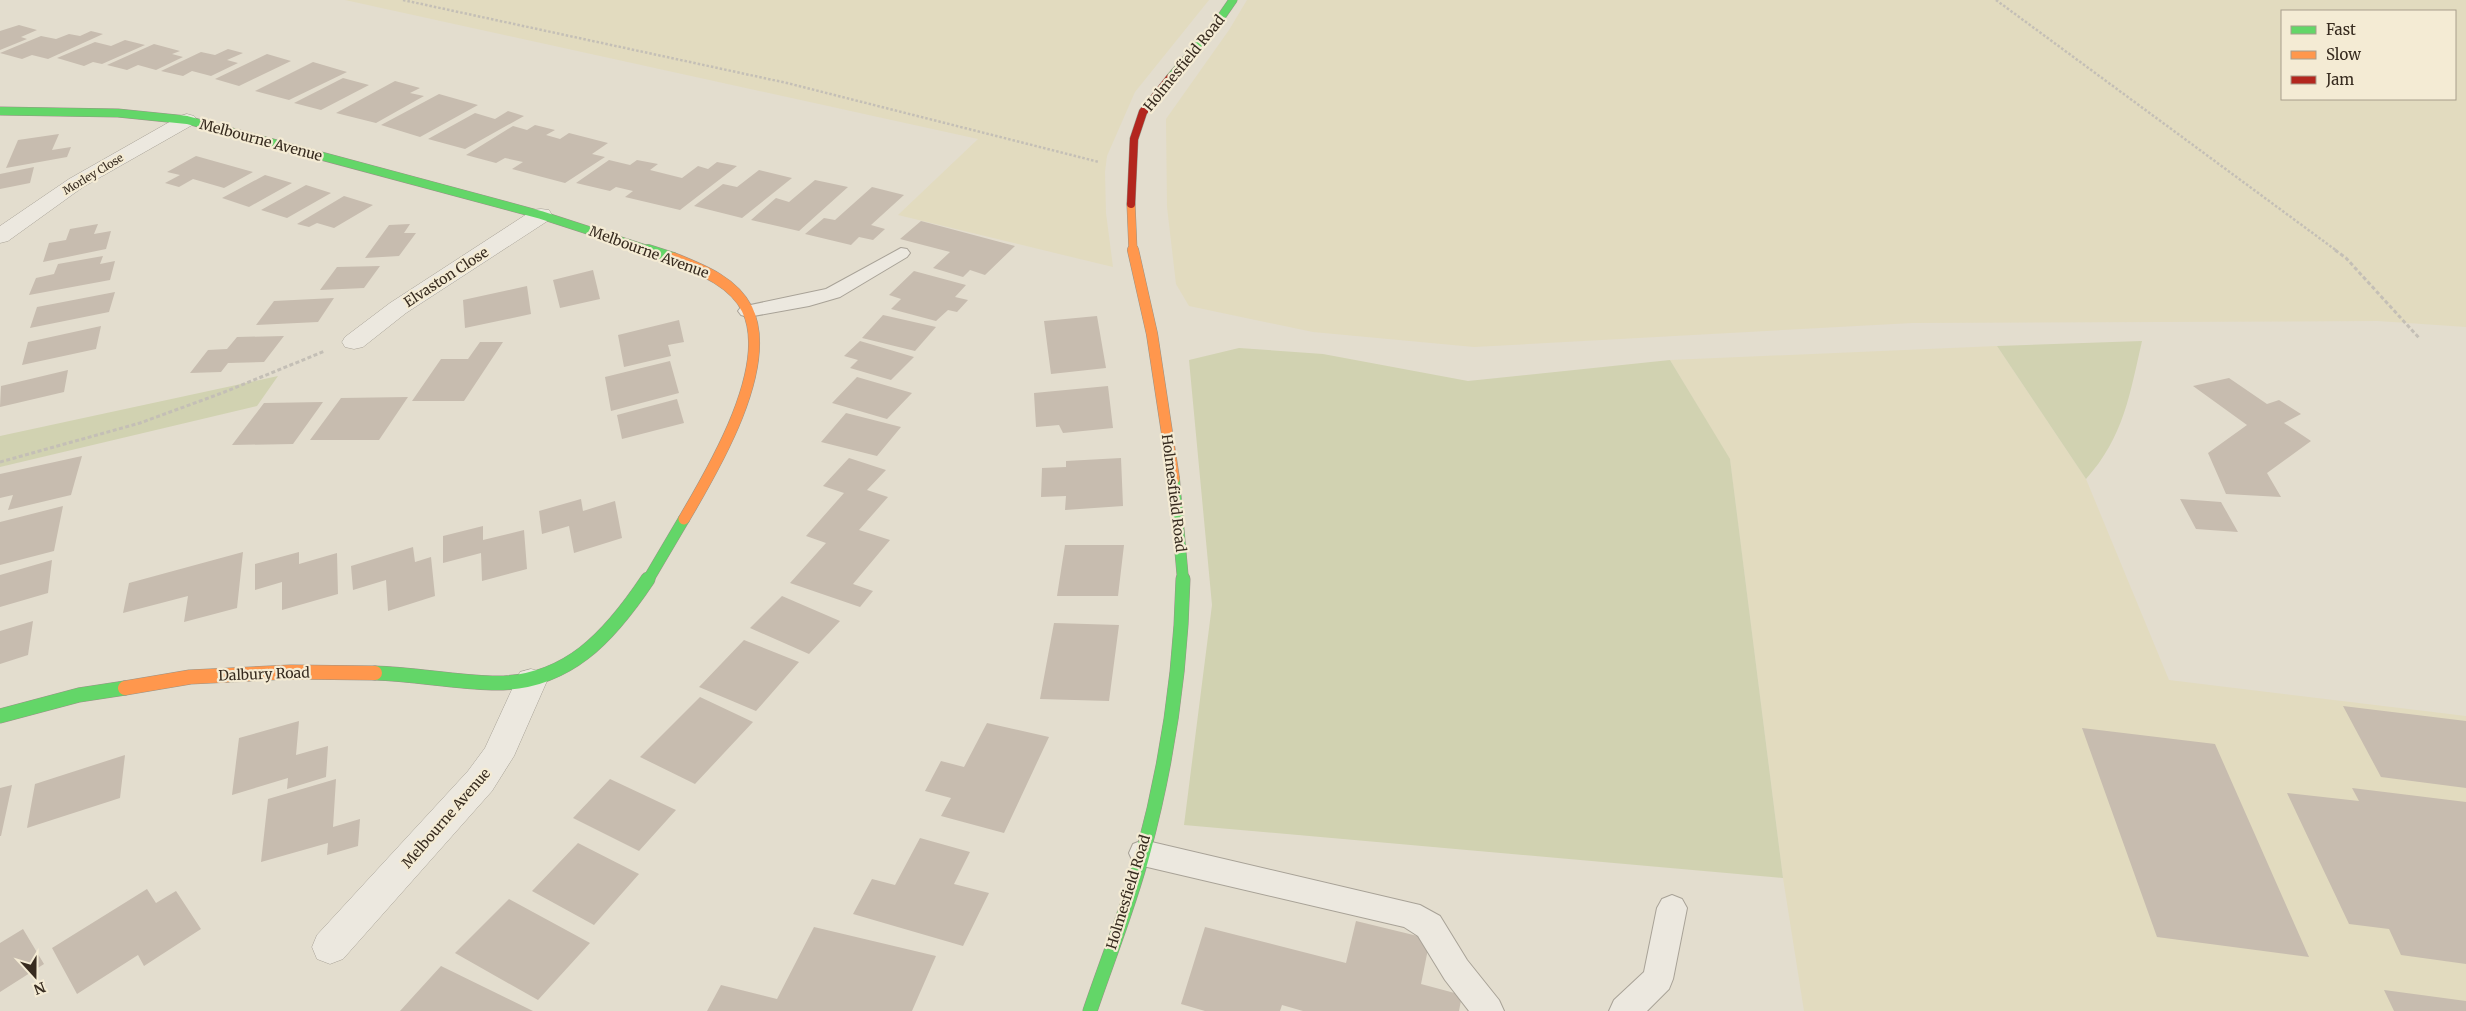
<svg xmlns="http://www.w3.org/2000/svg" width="2466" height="1011" font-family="Merriweather,serif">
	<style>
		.farmland { fill: #e2dbbf; fill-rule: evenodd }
		.green { fill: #d1d2b1 }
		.building { fill: #c7bcaf }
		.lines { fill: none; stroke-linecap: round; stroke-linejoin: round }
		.lane-casing { stroke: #a8a297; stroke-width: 2 }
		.street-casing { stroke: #a8a297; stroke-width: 1 }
		.fast-far2-casing { stroke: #989286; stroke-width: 9 }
		.fast-far1-casing { stroke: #989286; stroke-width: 12 }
		.fast-casing { stroke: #989286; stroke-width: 15 }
		.slow-far2-casing { stroke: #989286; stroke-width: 9 }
		.slow-far1-casing { stroke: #989286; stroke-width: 12 }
		.slow-casing { stroke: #989286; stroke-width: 15 }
		.jam-casing { stroke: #989286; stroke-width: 9 }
		.path-far1 { stroke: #c4bfb6; stroke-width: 2.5; stroke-dasharray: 2.5 2; stroke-linecap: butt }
		.path { stroke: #c4bfb6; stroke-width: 3; stroke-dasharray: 4 2.5; stroke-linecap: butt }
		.lane { fill: #ece8df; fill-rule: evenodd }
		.street { fill: #ece8df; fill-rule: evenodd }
		.fast-far2 { stroke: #63d668; stroke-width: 8 }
		.fast-far1 { stroke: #63d668; stroke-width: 11 }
		.fast { stroke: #63d668; stroke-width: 14 }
		.slow-far2 { stroke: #ff974d; stroke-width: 8 }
		.slow-far1 { stroke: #ff974d; stroke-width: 11 }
		.slow { stroke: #ff974d; stroke-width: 14 }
		.jam { stroke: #b3261e; stroke-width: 8 }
		.labels { text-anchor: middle; stroke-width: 4.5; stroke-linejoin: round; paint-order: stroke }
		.far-street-label { font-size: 11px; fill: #372b1f; stroke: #f4ebd4 }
		.street-label { font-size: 14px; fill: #372b1f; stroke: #f4ebd4 }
	</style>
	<rect width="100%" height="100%" fill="#e3ddce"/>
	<!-- farmland -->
	<path class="farmland" d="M345,0H1209L1135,92L1107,156L1105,172L1106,213L1113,267L898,215L978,139Z
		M1247,0H2466V327L2378,321L1912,323L1474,347L1313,332L1189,306L1176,284L1167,207L1166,119L1229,30ZM2282,11H2455V99H2282Z
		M1997,346L2086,479L2169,680L2466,716V1011H1804L1783,878L1730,460L1670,360Z"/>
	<!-- green -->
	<path class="green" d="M2142,341C2130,393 2124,437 2086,479L1997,346Z
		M1239,348L1323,354L1468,381L1670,360L1730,459L1783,878L1184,825L1212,605L1189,360Z
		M278,376L257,406L0,467V436Z"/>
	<!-- building -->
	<path class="building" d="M19,25L37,30L21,37L27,39L0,50V31Z
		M91,31L103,34L48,59L32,55L22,59L0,53L41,36L56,39L69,34L80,36Z
		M125,40L145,45L102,64L93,62L84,66L57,58L95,42L111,46Z
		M154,44L180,51L172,54L183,57L156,70L138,65L127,70L107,65Z
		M228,49L243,53L227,60L238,63L211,76L192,71L183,76L161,71L201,52L215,55Z
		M267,54L291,61L239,86L215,79Z
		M313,62L347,72L289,100L255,91Z
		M343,78L369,85L321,110L294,103Z
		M395,81L420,88L410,93L424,96L376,123L336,113Z
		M439,94L478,105L420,137L381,125Z
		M508,111L524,116L465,149L428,139L475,113L495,119Z
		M535,125L555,130L546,135L560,139L569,133L608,143L592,154L605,157L565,183L512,169L523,162L505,158L496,163L466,155L513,126L527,130Z
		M59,134L52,150L71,147L67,157L6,168L18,140Z
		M196,156L253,172L224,188L193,179L179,187L165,183L180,175L167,172Z
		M609,160L630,165L637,160L658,164L650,170L682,178L698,166L708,169L717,162L737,166L680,210L625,197L633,191L616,187L610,191L576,183Z
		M34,167L30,183L0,189V174Z
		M759,170L792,178L742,218L694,206L723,184L737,187Z
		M265,175L292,183L249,207L222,198Z
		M815,180L848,187L799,231L751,220L776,198L789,202Z
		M306,185L331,193L287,218L261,210Z
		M872,187L904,195L871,225L885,229L873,240L859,237L851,245L805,234L824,218L835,220Z
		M344,196L373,205L334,228L317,223L309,227L297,224Z
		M921,221L1015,246L985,275L970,270L963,277L933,268L950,252L900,239Z
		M98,224L94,234L111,231L106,249L43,262L49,243L66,240L70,229Z
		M410,224L404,233H416L399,256L365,258L389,225Z
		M103,256L100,264L115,261L110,280L29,295L36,278L54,274L58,264Z
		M380,266L364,288L320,290L337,267Z
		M593,270L600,299L560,308L553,280Z
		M914,271L966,285L955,297L968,300L957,312L948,310L936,321L891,309L901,299L889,295Z
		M527,286L531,314L465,328L463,300Z
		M115,292L109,312L30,328L37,307Z
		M334,298L318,322L256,325L274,301Z
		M883,315L936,327L915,351L862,338Z
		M1097,316L1106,368L1051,374L1044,321Z
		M679,320L684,342L668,345L671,356L624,367L618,335Z
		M101,326L96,349L22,365L28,342Z
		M284,336L264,362L228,363L221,372L190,373L208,350L227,349L237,337Z
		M860,341L914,357L891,380L850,368L858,360L844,356Z
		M480,342H503L464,401H412L441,359H468Z
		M670,361L679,393L611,411L605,377Z
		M68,370L64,392L0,407L1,386Z
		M857,377L912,393L887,419L832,403Z
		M2229,378L2267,404L2279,400L2301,414L2284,423L2311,441L2267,473L2281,497L2226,494L2208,453L2247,425L2193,386Z
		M1108,386L1113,428L1063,433L1059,425L1036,427L1034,393Z
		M408,397L379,440H310L341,398Z
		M677,399L684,423L622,439L617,415Z
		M323,402L293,444L232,445L264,403Z
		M846,413L901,427L877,456L821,442Z
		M82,456L71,495L8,510L13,495L0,498V474Z
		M849,458L886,470L867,490L888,497L859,530L890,540L853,584L873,591L860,607L790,583L826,543L806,536L844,493L823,486Z
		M1121,458L1123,506L1065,510L1066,496L1041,497L1042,468L1066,467V461Z
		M581,499L583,511L615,501L622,538L574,553L569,526L542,534L539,511Z
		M2180,499L2221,502L2238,532L2196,529Z
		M63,506L54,551L0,565V522Z
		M483,526V540L524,530L527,569L482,581L481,553L443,563V536Z
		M1065,545H1124L1118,596H1057Z
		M413,547L415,562L431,557L435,596L388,611L386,580L353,590L351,566Z
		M243,552L237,608L184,622L188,596L123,613L129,583Z
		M299,552V564L337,553L338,594L282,610V582L255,590V564Z
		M52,560L48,593L0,607V575Z
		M782,596L840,621L809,654L750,628Z
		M33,621L28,655L0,664V631Z
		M1054,623L1119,625L1109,701L1040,699Z
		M744,640L799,662L756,711L699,687Z
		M700,697L753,722L695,784L640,757Z
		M2343,706L2466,721V788L2381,777Z
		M299,721L296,755L328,746L326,777L287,789L288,778L232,795L239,738Z
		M987,723L1049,737L1004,833L941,816L951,798L925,791L941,761L964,767Z
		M2082,728L2215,744L2309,957L2157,937Z
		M125,755L120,798L27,828L35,784Z
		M336,779L333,827L360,819L358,846L327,855L328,843L261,862L268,799Z
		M610,779L676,810L639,851L573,818Z
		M12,785L1,836H0V788Z
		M2352,788L2466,802V964L2401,955L2389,929L2349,924L2287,793L2359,801Z
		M920,838L970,852L954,884L989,893L963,946L853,914L872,879L895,885Z
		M578,843L639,874L594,925L532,891Z
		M147,889L156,903L176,891L201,929L144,966L138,955L77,994L52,948Z
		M509,899L590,943L538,1000L455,953Z
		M1356,921L1430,939L1421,984L1462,995L1459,1011H1303L1282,1005L1280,1011H1205L1181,1004L1205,927L1346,963Z
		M814,927L936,956L912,1011H707L721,985L777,999Z
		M23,929L44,964L0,992V943Z
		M441,966L533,1011H400Z
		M2384,990L2466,1001V1011H2394Z"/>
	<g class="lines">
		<!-- lane casing -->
		<g class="lane-casing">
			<path id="lane" d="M901,248L907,249L910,253L907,257L840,297L809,306L748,317L741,315L738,311L741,307L826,289Z
				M1143,840L1420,905L1440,916L1467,960L1499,1000L1504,1011H1469L1445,980L1418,936L1404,927L1143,866L1133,862L1129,853L1133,844Z
				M1672,895L1682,899L1687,908L1673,979L1669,989L1647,1011H1609L1614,1000L1644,972L1657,908L1662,899Z"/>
		</g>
		<!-- street casing -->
		<g class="street-casing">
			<path id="street" d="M187,114L194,116L197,120L194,124L83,187L8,241L0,243V226L69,179L180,116Z
				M541,209L549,210L552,215L549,220L406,313L363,347L354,349L345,347L342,342L345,337L390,303L533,210Z
				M531,669L542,672L547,681L514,756L492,791L343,959L330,964L317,959L312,947L317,935L468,771L485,748L520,672Z"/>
		</g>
		<!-- fast-far2 casing -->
		<g class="fast-far2-casing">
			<path id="fast-far2" d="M1170,78L1215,26L1233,0
				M0,111L118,113L187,120L541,215L652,251"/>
		</g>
		<!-- fast-far1 casing -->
		<g class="fast-far1-casing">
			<path id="fast-far1" d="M648,250L673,258
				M1174,479L1183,580
				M648,580L684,519"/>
		</g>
		<!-- fast casing -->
		<g class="fast-casing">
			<path id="fast" d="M375,673C414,674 453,682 492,683C567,685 610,636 648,579
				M0,716L79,695L125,688
				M1090,1011C1108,958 1129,906 1143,853C1167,764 1181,670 1183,579"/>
		</g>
		<!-- slow-far2 casing -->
		<g class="slow-far2-casing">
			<path id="slow-far2" d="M1131,204L1133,251"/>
		</g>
		<!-- slow-far1 casing -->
		<g class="slow-far1-casing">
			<path id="slow-far1" d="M1133,250L1152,334L1174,479
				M673,258C700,269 733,281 747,309C775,366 713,470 684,519"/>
		</g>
		<!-- slow casing -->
		<g class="slow-casing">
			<path id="slow" d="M125,688L190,677L291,672L375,673"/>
		</g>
		<!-- jam casing -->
		<g class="jam-casing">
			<path id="jam" d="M1131,204L1134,139L1143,112L1170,78"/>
		</g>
		<!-- path-far1 -->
		<path class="path-far1" d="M403,0L787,83L1099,162
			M1996,0L2337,251"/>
		<!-- path -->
		<path class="path" d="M2335,250L2346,258L2420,339
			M0,462L140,423L222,393L325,351"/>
		<!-- lane -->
		<use href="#lane" class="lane"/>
		<!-- street -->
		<use href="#street" class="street"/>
		<!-- fast-far2 -->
		<use href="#fast-far2" class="fast-far2"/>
		<!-- fast-far1 -->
		<use href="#fast-far1" class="fast-far1"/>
		<!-- fast -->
		<use href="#fast" class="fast"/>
		<!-- slow-far2 -->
		<use href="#slow-far2" class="slow-far2"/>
		<!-- slow-far1 -->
		<use href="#slow-far1" class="slow-far1"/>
		<!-- slow -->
		<use href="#slow" class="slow"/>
		<!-- jam -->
		<use href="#jam" class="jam"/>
	</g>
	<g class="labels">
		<!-- far-street labels -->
		<g class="far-street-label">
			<text transform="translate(93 174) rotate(-31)" y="4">Morley Close</text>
		</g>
		<!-- street labels -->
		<g class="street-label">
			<text transform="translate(1184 63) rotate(-51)" y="5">Holmesfield Road</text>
			<text transform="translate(261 140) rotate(15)" y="5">Melbourne Avenue</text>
			<text transform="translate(649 252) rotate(20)" y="5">Melbourne Avenue</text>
			<text transform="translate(446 277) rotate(-33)" y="5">Elvaston Close</text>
			<text transform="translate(1174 493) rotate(83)" y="5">Holmesfield Road</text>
			<text transform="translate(264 674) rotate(-2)" y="5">Dalbury Road</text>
			<text transform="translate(446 818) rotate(-49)" y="5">Melbourne Avenue</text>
			<text transform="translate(1128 892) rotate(-73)" y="5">Holmesfield Road</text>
		</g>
	</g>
	<!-- legend -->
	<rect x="2281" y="10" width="175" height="90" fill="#f4ebd4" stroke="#a89e8c"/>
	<rect x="2291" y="26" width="25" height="8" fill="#63d668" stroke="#a89e8c"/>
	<text x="2326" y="35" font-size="15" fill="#372b1f">Fast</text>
	<rect x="2291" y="51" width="25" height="8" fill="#ff974d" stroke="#a89e8c"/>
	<text x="2326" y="60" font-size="15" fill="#372b1f">Slow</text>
	<rect x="2291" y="76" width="25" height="8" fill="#b3261e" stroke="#a89e8c"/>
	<text x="2326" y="85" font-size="15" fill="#372b1f">Jam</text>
	<!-- north arrow -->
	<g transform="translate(35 976) rotate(159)" stroke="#f4ebd4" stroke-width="4" paint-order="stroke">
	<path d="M0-4L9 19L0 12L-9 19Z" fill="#372b1f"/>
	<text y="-8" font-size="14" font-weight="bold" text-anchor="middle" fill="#372b1f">N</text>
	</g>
</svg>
